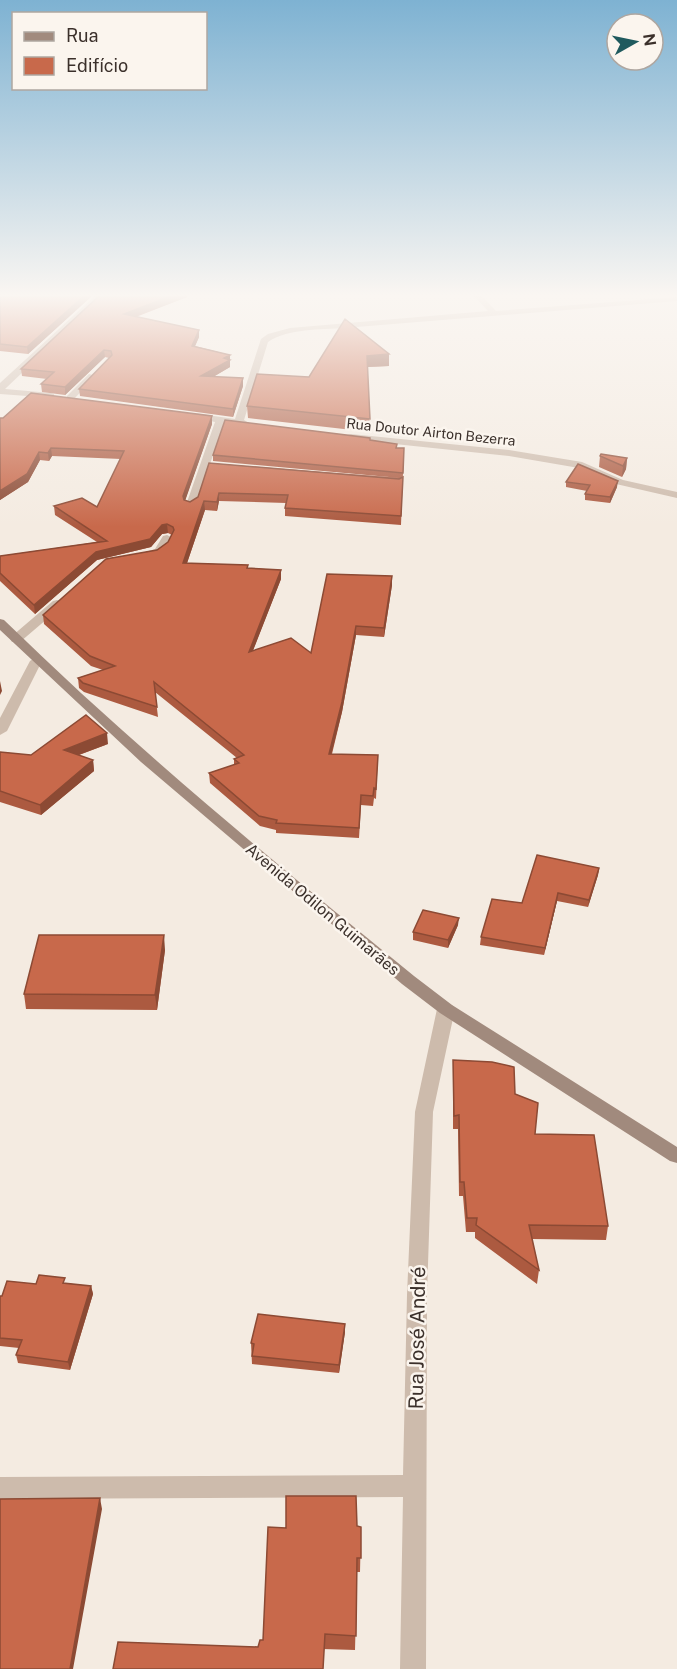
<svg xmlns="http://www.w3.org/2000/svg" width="677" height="1669" font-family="'Public Sans',sans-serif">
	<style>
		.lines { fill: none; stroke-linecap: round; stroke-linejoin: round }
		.lane { fill: #cdbbac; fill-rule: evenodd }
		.street { fill: #cdbbac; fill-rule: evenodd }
		.secondary { fill: #a18a7d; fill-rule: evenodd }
		.wall { fill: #ac5a40 }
		.shaded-wall { fill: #8c4a34 }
		.building { fill: #c8694b; stroke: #8c4a34; stroke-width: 1.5 }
		.labels { text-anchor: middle; stroke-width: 5; stroke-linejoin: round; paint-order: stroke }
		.far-street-label { font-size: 14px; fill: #3b302b; stroke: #fbf5ee }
		.street-label { font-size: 16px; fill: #3b302b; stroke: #fbf5ee }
		.near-street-label { font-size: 20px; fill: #3b302b; stroke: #fbf5ee }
	</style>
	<rect width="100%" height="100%" fill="#f4ebe1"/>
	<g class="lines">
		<!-- lane -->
		<path class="lane" d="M89,374L96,376L73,400H67V396Z"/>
		<!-- street -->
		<path class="street" d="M97,294H105L5,389L51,393L54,394V398L0,394V383Z
			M472,294H480L496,311L677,297V301L344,328C321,330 288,328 268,342L244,420L249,423L244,426L224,423L196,505L191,508L187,507L186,505L215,422L188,416L193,413L235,419L261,339L268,334L290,328L488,311Z
			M351,434L509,450L582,462L623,480L677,492V498L616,484L579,468L509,456L347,439V435Z
			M167,535L173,538L163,553L142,557V553L155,549L163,536Z
			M57,600L61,601V607L20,642H12L10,639L12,636L53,601Z
			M36,657L42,661L7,731L0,735V718L30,661Z
			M446,1003L452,1005L455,1009L433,1112L427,1295L426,1669H400L403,1497L0,1499V1477L403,1475L407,1295L415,1112L437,1009L440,1005Z"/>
		<!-- secondary -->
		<path class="secondary" d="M0,619L4,620C134,747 274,862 414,976L452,1005L677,1147V1163L670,1161L440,1013L402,984L141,762L0,630Z"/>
	</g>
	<!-- wall -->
	<path class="wall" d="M0,294H94L28,354L0,351Z
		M101,294H187V297L136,317L199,337L195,346L230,355V367L213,377L243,378V386L233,417L80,396L79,389L109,358L105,357L65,395L42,392L41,384L47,379L22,376L21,369Z
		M389,354V366L367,367L370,432L248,418L247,406L309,377Z
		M212,416V424L185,500L190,502L198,497L209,463L400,478L213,461V455L370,440L396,448H404L401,525L285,516V508L286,503L219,501L217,511L205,510L187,563L248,565V568L281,570V579L253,650L311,653L392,576V585L384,637L356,635L342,712L332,754L378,755L376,799L374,798L373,806L361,805L359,838L276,833V830L260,826L210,783L209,773L234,765V759L237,758L155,692L158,717L84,692L79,688L78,678L103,670L91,666L44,624L43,615L157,550L168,542L172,535L168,533L162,534L151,547L97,560L35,614L0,581V556L97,542L55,515L54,506L97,507L121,459L52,456L49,461L40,460L28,482L0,500V418Z
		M600,456L627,458L626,469L622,477L599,467Z
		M566,482L617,487L610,503L585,500V494L587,491L566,487Z
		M108,744L79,755L93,760L94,771L41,815L0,802V752L31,755Z
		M599,868L598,875L588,907L557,901L544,955L480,945L481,937L522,903Z
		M458,925L448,948L413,940V932Z
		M165,950L157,1010L26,1009L24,994Z
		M453,1060L515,1094L535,1134L608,1226L606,1240L532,1239L539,1270L537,1284L475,1238V1232H466L463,1196H459L458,1129H453Z
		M65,1283L91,1286L93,1294L70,1370L18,1363L16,1355L19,1348L0,1346V1296H2L36,1284Z
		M345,1332L339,1373L252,1364L251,1343Z
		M361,1527L360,1572H357L355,1650L258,1647L263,1640L286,1528Z"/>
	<!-- shaded-wall -->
	<path class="shaded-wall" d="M86,294H94L28,354L27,347Z
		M176,294H187V297L124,321V314Z
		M199,330V337L192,353V346Z
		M104,350L105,357L65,395V387Z
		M389,354V366L366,367L367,356Z
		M230,355V367L201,384V376L224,358Z
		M243,378V386L233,417V409Z
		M212,416V424L184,504L183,496Z
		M51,448L52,456L49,461L48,453Z
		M39,452L40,460L28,482L0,500V491Z
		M627,458L626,469L622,477L623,466Z
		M618,481L617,487L610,503V497Z
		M219,493V501L217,511V502Z
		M204,501L205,510L184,572L183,563Z
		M167,524L168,533L162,534L151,547L97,560L35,614L34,605L96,552L162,525Z
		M281,570V579L249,661V652Z
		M392,576V585L384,637V628Z
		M356,626V635L342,712L329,763V754Z
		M0,681L2,691L0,695Z
		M107,733L108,744L65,760L64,750Z
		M93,760L94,771L41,815L40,805Z
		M599,868L598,875L588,907L589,900Z
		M558,893L557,901L544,955L545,948Z
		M459,918L458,925L448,948V940Z
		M164,935L165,950L157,1010L155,995Z
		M91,1286L93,1294L70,1370L68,1362Z
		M345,1324V1332L339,1373V1365Z
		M100,1498L102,1509L73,1669H70Z"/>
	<!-- building -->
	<path class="building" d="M0,294H86L27,347L0,344Z
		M101,294H176L124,314L199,330L192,346L230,355L224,358L230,360L201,376L243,378L233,409L79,389L112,355L111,351L104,350L65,387L41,384L54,372L21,369Z
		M345,319L389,354L367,356L370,419L247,406L257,374L309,377Z
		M31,393L212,416L183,496L184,500L190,502L198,497L209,463L399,479L403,477L401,516L285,508L288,495L219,493L217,502L204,501L183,563L248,565L247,568L281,570L249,652L291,638L311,653L327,574L392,576L384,628L356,626L342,702L329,754L378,755L376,789L374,788L373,796L361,795L359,828L276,823L277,820L259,816L209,773L239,763L234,759L244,755L154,682L157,707L83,683L78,678L115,666L90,656L43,615L106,559L157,550L168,542L174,530L173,527L167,524L162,525L150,539L96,552L34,605L0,573V556L107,541L54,506L82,498L97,507L124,451L51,448L48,453L39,452L27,474L0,491V418H3Z
		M225,420L370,438V440L397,444L396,448H404L403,473L213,455Z
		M601,454L627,458L623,466L600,456Z
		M578,464L618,481L610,497L585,494L590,485L566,482Z
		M86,715L107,733L64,750L93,760L40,805L0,791V752L31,755Z
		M537,855L599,868L589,900L558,893L545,948L481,937L492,899L522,903Z
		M423,910L459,918L448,940L413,932Z
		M39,935H164L155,995L24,994Z
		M453,1060L492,1062L514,1067L515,1094L538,1103L535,1134L594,1135L608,1226L529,1225L539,1270L476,1225L477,1218H467L464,1182H460L459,1115L454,1116Z
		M39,1275L65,1278L63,1283L91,1286L68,1362L16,1355L22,1340L0,1338V1296H2L7,1281L36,1284Z
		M258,1314L345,1324L339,1365L252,1356L254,1344L251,1343Z
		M286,1496H356L357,1526L361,1527V1558H357L356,1636L325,1634L323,1669H113L118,1642L258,1647L260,1640H263L268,1527L286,1528Z
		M100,1498L70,1669H0V1499Z"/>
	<!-- sky -->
	<linearGradient id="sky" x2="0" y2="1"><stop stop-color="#7eb2d2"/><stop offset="0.56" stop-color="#faf6f2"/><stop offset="1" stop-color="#faf6f2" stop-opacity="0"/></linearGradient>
	<rect width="677" height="527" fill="url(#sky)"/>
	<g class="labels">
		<!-- far-street labels -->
		<g class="far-street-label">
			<text transform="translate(431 432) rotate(6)" y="5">Rua Doutor Airton Bezerra</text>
		</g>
		<!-- street labels -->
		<g class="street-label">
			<text transform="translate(323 909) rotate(40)" y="6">Avenida Odilon Guimarães</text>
		</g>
		<!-- near-street labels -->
		<g class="near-street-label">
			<text transform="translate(417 1338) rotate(-89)" y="7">Rua José André</text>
		</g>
	</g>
	<!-- legend -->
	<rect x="12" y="12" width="195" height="78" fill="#fbf5ee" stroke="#aea6a0" stroke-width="1.5"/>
	<rect x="24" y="32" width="30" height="9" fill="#a18a7d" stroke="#aea6a0" stroke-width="1.5"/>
	<text x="66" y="42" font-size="18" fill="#3b302b">Rua</text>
	<rect x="24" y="57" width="30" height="18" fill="#c8694b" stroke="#aea6a0" stroke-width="1.5"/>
	<text x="66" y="72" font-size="18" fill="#3b302b">Edifício</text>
	<!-- north arrow -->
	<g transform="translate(635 42) rotate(81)"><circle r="28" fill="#fbf5ee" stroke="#aea6a0" stroke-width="1.5"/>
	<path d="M0-4.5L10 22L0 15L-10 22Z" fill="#1f5a5e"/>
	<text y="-9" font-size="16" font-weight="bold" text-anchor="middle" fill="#3b302b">N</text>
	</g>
</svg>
